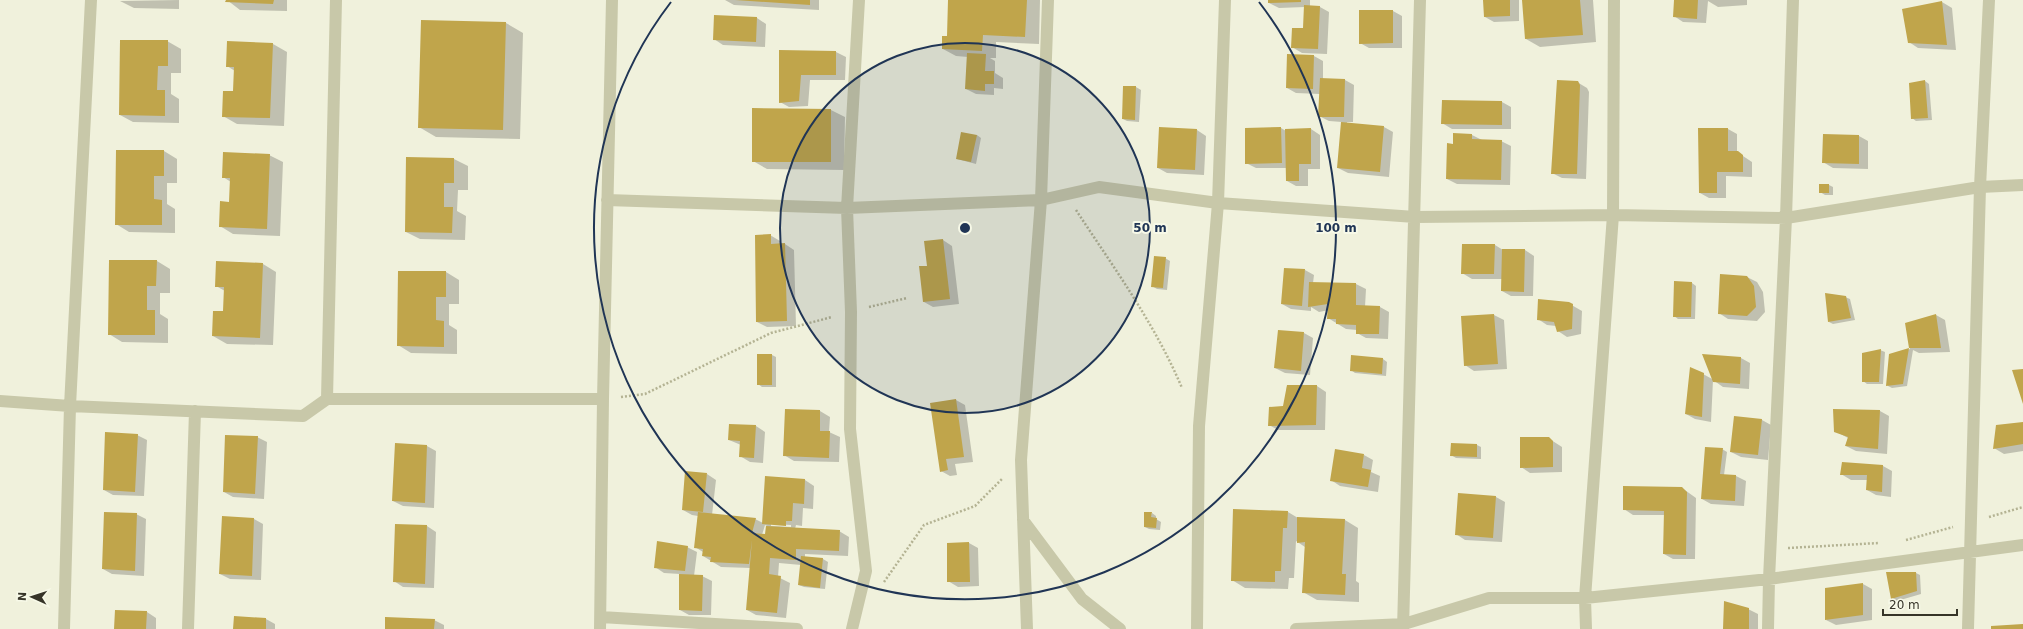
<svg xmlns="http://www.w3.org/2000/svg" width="2023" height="629" font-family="'DejaVu Sans',sans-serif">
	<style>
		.shadow { fill: #0003; fill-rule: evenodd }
		.building { fill: #c0a54b }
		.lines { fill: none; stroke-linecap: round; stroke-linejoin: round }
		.path { stroke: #b4b393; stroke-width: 2.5; stroke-dasharray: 2 2; stroke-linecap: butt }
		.minor { stroke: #c8c8a9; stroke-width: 12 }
		.ring { fill: none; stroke: #203555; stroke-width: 2 }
		.centre { fill: #203555; stroke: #f7f9e8; stroke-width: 2 }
		.ring-label { font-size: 12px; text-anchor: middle; font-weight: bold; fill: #203555; stroke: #f7f9e8; stroke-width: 4; stroke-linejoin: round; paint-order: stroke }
	</style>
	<rect width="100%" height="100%" fill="#f0f1dc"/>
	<!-- shadow -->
	<path class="shadow" d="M179,0V9L134,8L120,1Z
		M227,0H287V11L240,10Z
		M725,0H819V10L734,5Z
		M949,0H1040L1039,44L996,42V58H990L995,61V73L1003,78V89L994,88V95L976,94L966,89L968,57L956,56L943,49L948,37Z
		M1269,0H1310V6L1320,7L1329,12L1327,54L1302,53L1292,47L1304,29L1305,7L1279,8L1269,3Z
		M1484,0H1519V21L1494,22L1485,17Z
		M1523,0H1593L1596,42L1540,47L1526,39Z
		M1675,0H1747V5L1718,7L1708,1L1706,23L1683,22L1674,16Z
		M1942,2L1952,8L1956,50L1918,48L1909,42L1903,10Z
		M1393,11L1402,16V48H1369L1360,43Z
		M715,16L757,18L766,24L765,47L723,45L714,39Z
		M506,23L523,33L520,139L436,137L419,127Z
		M167,41L181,49V73H171V94L179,99V123L133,122L120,115Z
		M228,42L273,44L287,52L284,126L237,124L223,116L234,92L235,71L227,66Z
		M780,51L836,52L846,57L845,80H810L808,106L789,107L780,102Z
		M1314,56L1323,61V79L1345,80L1354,85L1353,122H1347V124L1384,127L1393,132L1389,177L1348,173L1338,168L1342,122L1329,121L1319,116L1320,94L1296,93L1287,88Z
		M1925,81L1929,84L1932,120L1916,121L1912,118Z
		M1577,82L1587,88L1589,92L1586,179L1562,178L1552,173Z
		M1124,87H1136L1141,90L1139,122L1127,121L1123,119Z
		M1443,101L1502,102L1511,107V129H1452L1442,123Z
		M753,109L831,110L845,117L844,170L767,169L753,161Z
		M1281,128L1286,131L1311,129L1320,135V169H1308V186H1296L1287,181V168H1256L1246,163Z
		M1699,129H1728L1737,134V152L1752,162V177L1726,176V198H1709L1700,193Z
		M1197,130L1206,136L1204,175L1167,173L1158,168Z
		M977,135L981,138L976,164L957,159Z
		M1472,135L1482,140L1501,141L1511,146L1510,185L1457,184L1447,179L1454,145Z
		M1824,135L1859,136L1868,141V169L1833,168L1823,162Z
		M164,151L177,159V183H167V204L175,209V233L129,232L116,224Z
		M269,155L283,162L280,236L233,234L220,226L230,203L231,182L223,177Z
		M454,159L468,166V190H458L457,211L466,216L465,240L420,239L406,232Z
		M1829,185L1833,187V195H1825L1820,192Z
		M770,235L780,241V244H785L794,250L796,326L767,327L757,322Z
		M943,240L952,246L959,304L933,307L924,302L928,266Z
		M1495,245L1503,250H1525L1534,256L1533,296H1511L1502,291V279H1472L1462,273Z
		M1165,258L1170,261L1167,290L1157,289L1152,286Z
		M157,261L170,269V293H160V314L168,319V343L122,342L109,334Z
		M263,264L276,272L273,345L227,344L213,336L224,312L225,291L216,286Z
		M1305,270L1314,275L1313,283L1356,284L1366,289L1365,307H1380L1389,312L1388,339L1366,338L1357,333V330L1346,329L1328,318L1329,310L1319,312L1311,307V311L1291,309L1282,304Z
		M446,272L459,280V304H449V325L457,330V354L411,353L398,345Z
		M1747,277L1757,282L1763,292L1765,312L1757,321L1728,319L1719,313Z
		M1692,283L1696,286L1695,319H1678L1674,316Z
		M1845,297L1850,299L1855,320L1833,324L1829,322Z
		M1568,303L1582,311L1581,334L1567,337L1558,331L1556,326L1547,325L1538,319Z
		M1494,315L1504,320L1507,369L1474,371L1465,365L1462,317Z
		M1936,315L1945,320L1950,352L1919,353L1913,350L1907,386L1892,388L1888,386L1890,355L1910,349L1906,324Z
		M1304,333L1313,338L1310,375L1285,373L1275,368Z
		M1880,350L1885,352L1883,384H1867L1863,381Z
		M772,355L776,357V387H762L758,384Z
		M1704,355L1741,358L1750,363L1749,389L1723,387L1713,380L1711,422L1695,419L1686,414L1703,374L1714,380Z
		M1352,356L1383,359L1387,362L1386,376L1355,373L1351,370Z
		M1287,386H1317L1326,392L1325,430H1278L1269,425L1284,407Z
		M956,400L965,405L973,462L955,464L957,475L950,476L941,471Z
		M786,410L820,411L830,417L829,432L840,437L839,462L794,461L784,455Z
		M1880,411L1889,416L1887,454L1856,451L1846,446L1848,438L1835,431Z
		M1735,417L1762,420L1771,425L1768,460L1741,457L1731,452Z
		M2023,423V451L2004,454L1994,448Z
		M756,426L765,432L763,463L750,462L740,456L741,445L729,440Z
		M137,435L147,440L144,496L113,495L104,490Z
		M257,437L267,442L264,499L233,497L224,492Z
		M1548,438L1562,447V472L1530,473L1521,467Z
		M396,444L427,446L436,451L434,508L403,506L393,501Z
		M1477,445L1481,447V459L1456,458L1451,455Z
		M1722,449L1727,452L1724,475L1736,476L1746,481L1744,506L1711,504L1702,499Z
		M1364,455L1373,460L1371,472L1380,476L1378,492L1340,486L1331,480Z
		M1883,466L1892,471L1891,497L1876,495L1867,490L1868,480H1851L1841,474Z
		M707,474L716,480L712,515L755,519L763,523L766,477L805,480L814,486L813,509L803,508L802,526L796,525L795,529L839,531L849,537L848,556L805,554V557L823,559L828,562L825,589L804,587L799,585L801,565L779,563L778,577L790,583L786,618L756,615L747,610L751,568L721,567L703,556V552L695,547L698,516L692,515L683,510ZM771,524L791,525V527L771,526ZM765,525L767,526L766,535H762Z
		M1682,488L1696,498L1695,559H1673L1664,554V515H1633L1624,509Z
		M1459,494L1496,497L1505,502L1502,542L1465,540L1456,534Z
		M1234,510L1288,512L1298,518L1345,520L1358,528L1356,581L1359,583V602L1317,600L1303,592L1305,547L1296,541L1294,578H1289L1288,589L1245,588L1232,580Z
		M1152,513L1156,516V519L1161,522L1160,530L1149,529L1145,527Z
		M136,514L146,519L144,576L112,574L103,569Z
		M254,519L263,524L261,580L230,579L220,574Z
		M427,526L436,532L434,588L403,587L394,581Z
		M969,543L978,548L979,586L958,587L948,581Z
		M687,547L697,552L694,576H702L712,581L711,615H689L680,610V574L664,573L655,567Z
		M1916,573L1920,575L1921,594L1897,601L1892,598Z
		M1863,584L1872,589V620L1836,625L1826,620Z
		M1748,609L1758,614V629H1724Z
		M147,612L156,618V629H115Z
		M235,617L266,619L275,624V629H234Z
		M434,620L444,625V629H386Z"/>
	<!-- building -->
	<path class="building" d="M226,0H274L273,4L225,2Z
		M735,0H810V5Z
		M948,0H1027L1025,37L983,35L982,51L942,49V36H947Z
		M1268,0H1301V2L1268,3Z
		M1483,0H1510V16L1484,17Z
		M1522,0H1580L1583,35L1525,39Z
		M1674,0H1698L1697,19L1673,17Z
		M1942,1L1947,45L1908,43L1902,9Z
		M1304,5L1320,6L1318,49L1291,48L1292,28H1303Z
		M1359,10H1393V43L1359,44Z
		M714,15L757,17L756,42L713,40Z
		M421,20L506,22L503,130L418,128Z
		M120,40H168V66H158L157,90H165V116L119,115Z
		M227,41L273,43L270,118L222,117L223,91H233L234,67H226Z
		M779,50L836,51V75H801L799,101L779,103Z
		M967,53L986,54L985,71H994V84H985V91L965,89Z
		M1287,54L1314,55L1313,89L1286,88Z
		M1320,78L1345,79L1344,117H1318Z
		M1557,80L1578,81L1580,85L1577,174H1551Z
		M1925,80L1928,118L1911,119L1909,83Z
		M1123,86H1136L1135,120L1122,119Z
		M1442,100L1502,101V125L1441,124Z
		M752,108L831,109V162H752Z
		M1341,122L1384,126L1380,172L1337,168Z
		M1159,127L1197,129L1195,170L1157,168Z
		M1281,127L1282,163L1245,164V128Z
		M1311,128V164H1299V181H1286L1285,129Z
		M1698,128H1728V151H1738L1743,155V172H1717V193H1699Z
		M961,132L977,135L971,162L956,159Z
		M1453,133L1472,134V139L1502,140L1501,180L1446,179L1447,143L1453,144Z
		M1823,134L1859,135V164L1822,163Z
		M116,150H164V176H154V199L162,200V225H115Z
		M223,152L270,154L267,229L219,227L220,201L229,202L230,178H222Z
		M406,157L454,158V183H444V207H453L452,233L405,232Z
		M1819,184H1829V193H1819Z
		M771,234V244L785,243L787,321L756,322L755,235Z
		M943,239L950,299L923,302L919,266H927L924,241Z
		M1462,244H1495L1494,274H1461Z
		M1502,249H1525L1524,292L1501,291Z
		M1154,256L1166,257L1163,288L1151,287Z
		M109,260H157L156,286H147V310H155V335H108Z
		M216,261L263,263L260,338L212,336L213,311H223L224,287H215Z
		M1284,268L1305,269L1302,306L1281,304Z
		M398,271H446V297H436V320L444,321V347L397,346Z
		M1720,274L1747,276L1754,286L1756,307L1747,316L1718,314Z
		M1674,281L1692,282L1691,317H1673Z
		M1309,282L1356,283V305L1380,306L1379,334H1356V325L1336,324V319H1327L1328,304L1308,307Z
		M1825,293L1846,296L1851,318L1828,322Z
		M1538,299L1569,302L1573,304L1572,329L1557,332L1554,322L1537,320Z
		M1494,314L1498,364L1464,366L1461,316Z
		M1936,314L1941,348H1909L1905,323Z
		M1278,330L1304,332L1301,371L1274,368Z
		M1909,348L1903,384L1886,386L1889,354Z
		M1881,349L1879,382H1862V353Z
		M757,354H772V385H757Z
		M1702,354L1741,357L1740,384L1713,382Z
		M1351,355L1383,358L1382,374L1350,371Z
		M1690,367L1704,373L1702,417L1685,414Z
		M2023,369V404L2012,370Z
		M1287,385H1317L1316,425L1268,426L1269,407L1283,406Z
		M956,399L964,457L946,459L948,470L940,472L930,403Z
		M785,409L820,410V431H830L829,458L783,456Z
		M1833,409L1880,410L1878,449L1845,446L1848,437L1834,432Z
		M1734,416L1762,419L1758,455L1730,452Z
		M2023,422V444L1993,449L1996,425Z
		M729,424L756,425L754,458L739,457L740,441L728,440Z
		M105,432L138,434L135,492L103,490Z
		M225,435L258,436L255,494L223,492Z
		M1520,437H1549L1553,441V467L1520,468Z
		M395,443L427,445L425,503L392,501Z
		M1451,443L1477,444V457L1450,456Z
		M1705,447L1723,448L1720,474L1736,475L1735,501L1701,499Z
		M1335,449L1364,454L1362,468L1371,470L1368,487L1330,481Z
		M1842,462L1883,465L1882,492L1866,490L1867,475H1840Z
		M685,471L707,473L703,512L682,510Z
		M765,476L805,479L804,504L793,503L792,521H786V526L762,524Z
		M1623,486L1682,487L1687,492L1686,555L1663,554L1664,511L1623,510Z
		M1458,493L1496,496L1493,538L1455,535Z
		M1233,509L1288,511L1287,528H1283L1281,571H1275V582L1231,581Z
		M104,512L137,513L135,571L102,569Z
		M698,512L756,518L752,533L765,534L766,526L840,530L839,551L796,549V560L770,558L769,574L781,576L777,613L746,610L752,540L749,564L710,562L711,557L702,556L703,549L694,548Z
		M1144,512H1152L1151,517L1157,518L1156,528L1144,527Z
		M222,516L254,518L252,576L219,574Z
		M1297,517L1345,519L1342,574H1346L1345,595L1302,593L1305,542L1297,543Z
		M395,524L427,525L425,584L393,582Z
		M657,541L688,546L685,571L654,568Z
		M969,542L970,582H947V543Z
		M801,556L823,558L820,588L798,585Z
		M1886,572H1916L1917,591L1891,599Z
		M679,574L703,575L702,611L679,610Z
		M1863,583V615L1825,620V588Z
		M1724,601L1749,608V629H1723Z
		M115,610L147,611L146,629H114Z
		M234,616L266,618V629H233Z
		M385,617L435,619L434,629H385Z
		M2023,624V629H1991V626Z"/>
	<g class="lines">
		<!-- path -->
		<path class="path" d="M1076,210C1114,268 1155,324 1182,388
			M869,307L907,298
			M621,397L645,394L771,333L832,317
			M1989,517L2023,507
			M1906,540L1953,527
			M1788,548L1879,543
			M884,582L924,525L975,506L1002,479"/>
		<!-- minor -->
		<path class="minor" d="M607,200L847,208L1041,200L1099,187L1218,203L1415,217L1613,215L1786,218L1980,187L2023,185
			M327,399L336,0
			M0,401L70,406L303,416L327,399H603
			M1023,520L1082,599L1120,629
			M601,617L797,629
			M64,629L70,406L91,0
			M188,629L195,411
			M600,629L603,399L612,0
			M852,629L866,571L850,429L851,312L847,208L859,0
			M1027,629L1021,460L1041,200L1048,0
			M1197,629L1199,426L1218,203L1225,0
			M1296,629L1404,624L1489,598H1585L1769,579L2023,545
			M1403,629L1420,0
			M1586,629L1585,598L1613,215L1614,0
			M1768,629L1769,579L1786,218L1793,0
			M1968,629L1980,187L1989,0"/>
	</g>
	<!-- distance rings -->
	<circle cx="965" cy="228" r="185" fill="#203555" fill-opacity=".12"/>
	<g class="ring">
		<circle cx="965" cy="228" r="185"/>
		<path d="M1259 2A371 371 0 1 1 671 2"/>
	</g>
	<circle cx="965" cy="228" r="6" class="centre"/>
	<g class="ring-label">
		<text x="1150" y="232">50 m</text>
		<text x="1336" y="232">100 m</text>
	</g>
	<!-- north arrow -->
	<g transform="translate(32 597) rotate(273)" stroke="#f7f9e8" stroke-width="3" paint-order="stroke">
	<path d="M0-3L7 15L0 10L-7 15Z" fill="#363428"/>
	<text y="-6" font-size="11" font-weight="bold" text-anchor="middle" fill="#363428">N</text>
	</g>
	<!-- scale -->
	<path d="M1883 609v6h74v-6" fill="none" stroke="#363428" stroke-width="2"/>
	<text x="1889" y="609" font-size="12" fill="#363428" stroke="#f7f9e8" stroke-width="3" paint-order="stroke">20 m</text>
</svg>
